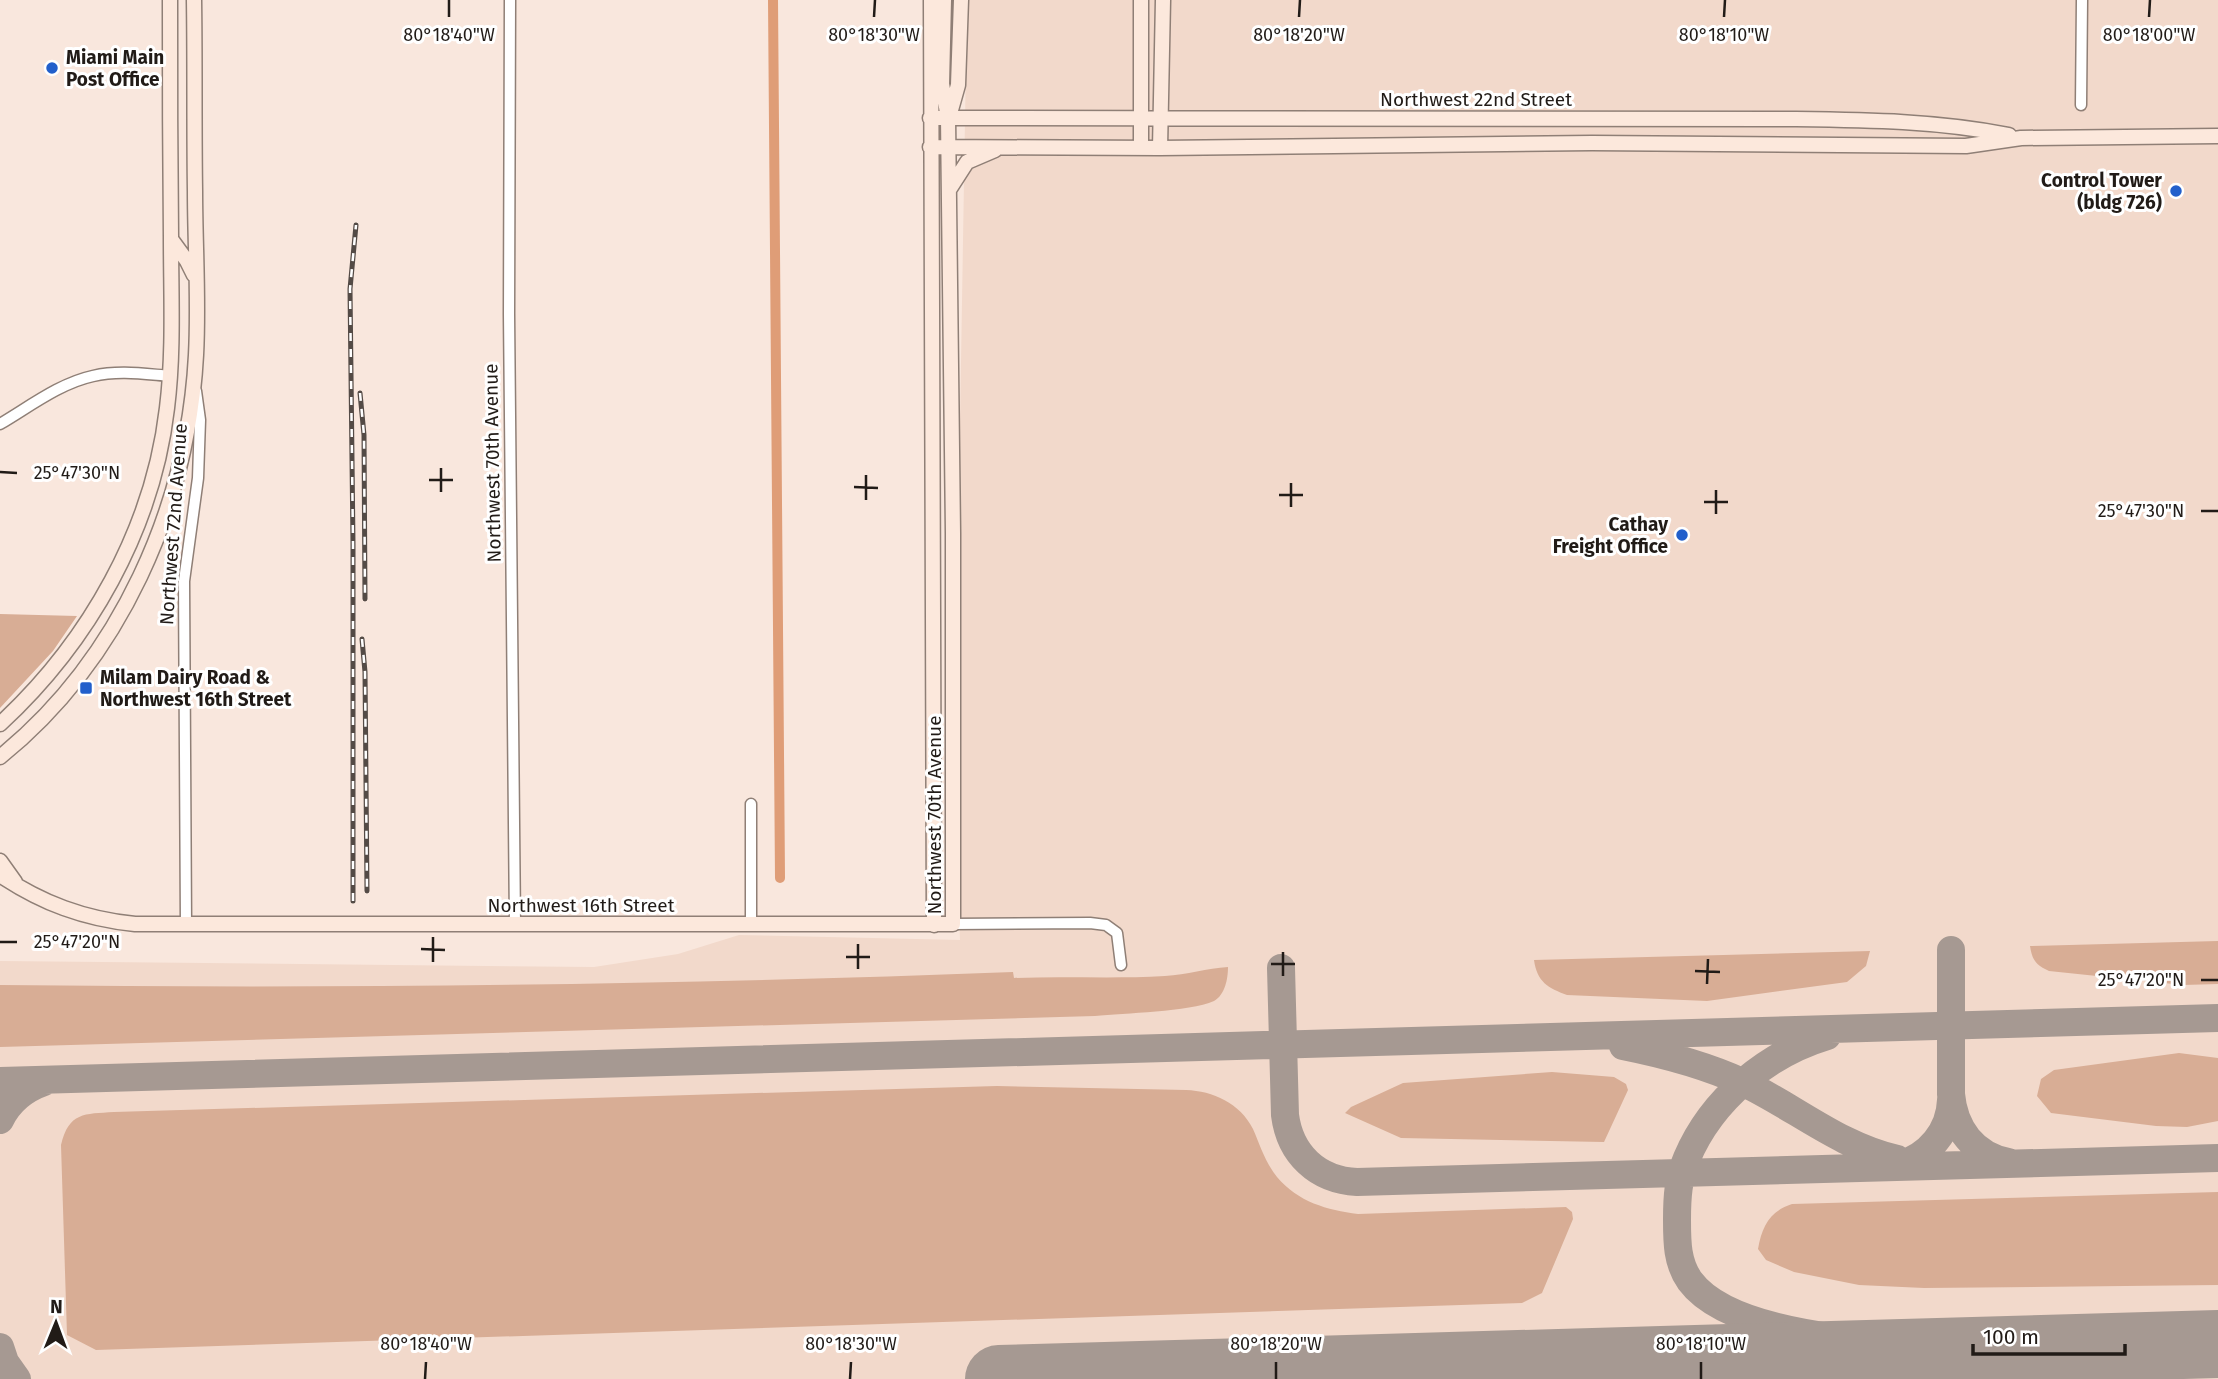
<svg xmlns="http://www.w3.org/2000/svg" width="2218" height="1379" font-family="'Fira Sans',sans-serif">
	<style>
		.built { fill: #f2d9cb }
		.green { fill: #d8ad95 }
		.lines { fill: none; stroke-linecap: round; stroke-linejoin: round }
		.canal { stroke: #df9d77; stroke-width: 10 }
		.taxiway { stroke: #a69992; stroke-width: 28 }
		.runway { stroke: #a69992; stroke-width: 68 }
		.street-casing { stroke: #8f7f76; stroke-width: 13 }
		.secondary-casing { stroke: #8f7f76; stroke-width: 17 }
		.street { stroke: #fff; stroke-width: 10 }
		.secondary { stroke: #fce8dc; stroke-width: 14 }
		.rail-casing { stroke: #544b46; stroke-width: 5 }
		.rail { stroke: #fff; stroke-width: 2.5; stroke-dasharray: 8; stroke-linecap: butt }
		.ticks { fill: none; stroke: #211b17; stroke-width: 2.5 }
		.poi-dot { fill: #225fcb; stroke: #fff; stroke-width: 2.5 }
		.labels { text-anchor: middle; stroke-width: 6; stroke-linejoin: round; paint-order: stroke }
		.poi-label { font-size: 19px; font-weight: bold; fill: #211b17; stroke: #fff; text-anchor: start }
		.street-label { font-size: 19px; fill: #211b17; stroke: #fff }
		.ticks-label { font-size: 18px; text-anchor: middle; fill: #211b17; stroke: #fff; stroke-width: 6; stroke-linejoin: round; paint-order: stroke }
	</style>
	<rect width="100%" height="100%" fill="#f9e7dd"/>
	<!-- built -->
	<path class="built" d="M967,0H2218V1379H0V961L594,967L678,954L739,935L960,940L954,785Z"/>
	<!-- green -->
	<path class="green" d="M0,614L77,616L53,651L0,708Z
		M2218,941V984L2183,985L2049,971C2036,965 2032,960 2030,946Z
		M1870,951L1866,966L1847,982L1707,1001L1567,995C1548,988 1537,982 1534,960Z
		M1228,967C1228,979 1225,995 1214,1001C1189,1012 1124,1013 1095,1016L0,1047V985C338,989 676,985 1013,972L1014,978C1064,976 1115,979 1165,976C1187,975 1207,968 1228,967Z
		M2179,1053L2218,1058V1121L2187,1127L2156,1126L2051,1113L2037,1096L2041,1079L2054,1070Z
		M1552,1072L1614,1077L1626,1084L1628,1090L1604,1142L1401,1138L1345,1113L1351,1107L1403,1083Z
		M997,1086L1186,1090C1213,1091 1240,1103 1253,1129C1260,1145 1265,1162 1277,1177C1298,1202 1327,1210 1358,1214L1566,1207L1572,1212L1573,1219L1542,1293L1522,1303L96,1350L67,1335L61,1145C69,1112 84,1114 114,1112Z
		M2218,1192V1285L1924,1288L1859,1285L1794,1272L1766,1260L1758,1249C1762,1226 1770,1211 1792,1204Z"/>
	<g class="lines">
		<!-- canal -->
		<path class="canal" d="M773,0L780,878"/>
		<!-- taxiway -->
		<path class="taxiway" d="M1951,950V1094C1954,1129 1974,1155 2008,1162
			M1281,968L1285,1115C1290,1154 1317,1180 1357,1182L2218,1158
			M1827,1036C1767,1054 1712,1099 1687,1158C1678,1179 1677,1197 1677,1220C1677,1242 1677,1263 1690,1281C1744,1354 1982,1347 2068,1349
			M1623,1046C1663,1054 1705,1065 1742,1082C1795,1107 1839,1146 1897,1159
			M0,1081L2218,1018
			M0,1120C9,1101 24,1089 44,1082
			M1899,1165C1929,1156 1950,1131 1951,1100
			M0,1347L5,1362L17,1379"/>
		<!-- runway -->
		<path class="runway" d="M999,1379L2218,1344"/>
		<!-- street casing -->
		<g class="street-casing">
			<path id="street" d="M510,0L509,314L515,925
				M2081,105L2082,0
				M0,424C29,407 60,383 93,376C119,370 144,374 170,376
				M751,804V923
				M953,924L1090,923L1106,925L1117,933L1121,965
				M186,925L184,581L198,478L200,420L196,391"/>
		</g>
		<!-- secondary casing -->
		<g class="secondary-casing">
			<path id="secondary" d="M931,0L934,925
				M1141,0V147
				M949,117L958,85L961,0
				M930,118L1796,119C1868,120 1939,121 2009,135
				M930,147L1160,148L1592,143L1966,146L2021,138L2218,136
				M1160,148L1163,0
				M949,190L967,162L995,150
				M171,239L187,261L194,275
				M0,724C89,642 153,529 167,408C174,351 171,295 171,238C170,159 170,79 170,0
				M0,757C120,660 188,507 196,355C199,300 195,245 195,191C194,127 195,64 194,0
				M0,861L15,882
				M0,875C42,903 84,919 135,924H953V533L948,118L942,84L944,0"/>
		</g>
		<!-- street -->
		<use href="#street" class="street"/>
		<!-- secondary -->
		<use href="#secondary" class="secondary"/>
		<!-- rail casing -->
		<g class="rail-casing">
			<path id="rail" d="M360,393L364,435L365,599
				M362,639L365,672L367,891
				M353,901V544L350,289L356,225"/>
		</g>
		<!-- rail -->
		<use href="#rail" class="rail"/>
	</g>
	<!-- ticks -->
	<path class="ticks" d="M449,17V0M874,17L875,0M1299,17L1300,0M1724,17L1725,0M2149,17L2150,0M0,472L17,473M429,480H453M854,487L878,488M441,492V468M1279,495H1303M866,500V475M1704,502H1728M1291,507V483M2201,511H2218M1716,514V490M0,942H17M421,949L445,950M846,957H870M433,962V937M1271,964H1295M858,969V944M1695,971L1720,972M1283,976V952M2201,980H2218M1707,984L1708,959M425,1379L426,1362M850,1379L851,1362M1276,1379V1362M1701,1379V1362"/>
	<!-- markers -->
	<g class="poi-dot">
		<circle cx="52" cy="68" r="7"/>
		<circle cx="2176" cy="191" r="7"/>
		<circle cx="1682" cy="535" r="7"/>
		<rect x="79" y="681" width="14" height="14" rx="3.5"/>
	</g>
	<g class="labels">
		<!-- poi labels -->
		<g class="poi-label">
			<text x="66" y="64">Miami Main<tspan x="66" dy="22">Post Office</tspan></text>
			<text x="2162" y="187" text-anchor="end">Control Tower<tspan x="2162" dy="22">(bldg 726)</tspan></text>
			<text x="1668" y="531" text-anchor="end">Cathay<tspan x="1668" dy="22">Freight Office</tspan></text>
			<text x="100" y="684">Milam Dairy Road &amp;<tspan x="100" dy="22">Northwest 16th Street</tspan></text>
		</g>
		<!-- street labels -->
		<g class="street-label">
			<text x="1476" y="106">Northwest 22nd Street</text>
			<text transform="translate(492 463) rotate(-91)" y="7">Northwest 70th Avenue</text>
			<text transform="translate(173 524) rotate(-86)" y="7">Northwest 72nd Avenue</text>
			<text transform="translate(934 815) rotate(-90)" y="7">Northwest 70th Avenue</text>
			<text x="581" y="912">Northwest 16th Street</text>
		</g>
	</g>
	<g class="ticks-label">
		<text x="449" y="41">80°18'40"W</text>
		<text x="874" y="41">80°18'30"W</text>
		<text x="1299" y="41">80°18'20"W</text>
		<text x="1724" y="41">80°18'10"W</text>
		<text x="2149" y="41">80°18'00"W</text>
		<text x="77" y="479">25°47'30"N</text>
		<text x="2141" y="517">25°47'30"N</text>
		<text x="77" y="948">25°47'20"N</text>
		<text x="2141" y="986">25°47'20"N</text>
		<text x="426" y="1350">80°18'40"W</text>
		<text x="851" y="1350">80°18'30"W</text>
		<text x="1276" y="1350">80°18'20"W</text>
		<text x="1701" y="1350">80°18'10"W</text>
	</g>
	<!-- north arrow -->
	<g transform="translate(56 1323) rotate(1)" stroke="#ffffff" stroke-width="5" paint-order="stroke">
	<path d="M0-5L12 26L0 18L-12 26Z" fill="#211b17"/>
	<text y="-10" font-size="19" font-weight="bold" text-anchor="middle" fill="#211b17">N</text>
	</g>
	<!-- scale -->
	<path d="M1973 1344v10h152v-10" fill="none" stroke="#211b17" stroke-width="3.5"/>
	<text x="1983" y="1344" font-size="21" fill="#211b17" stroke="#ffffff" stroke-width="5" paint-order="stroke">100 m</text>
</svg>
